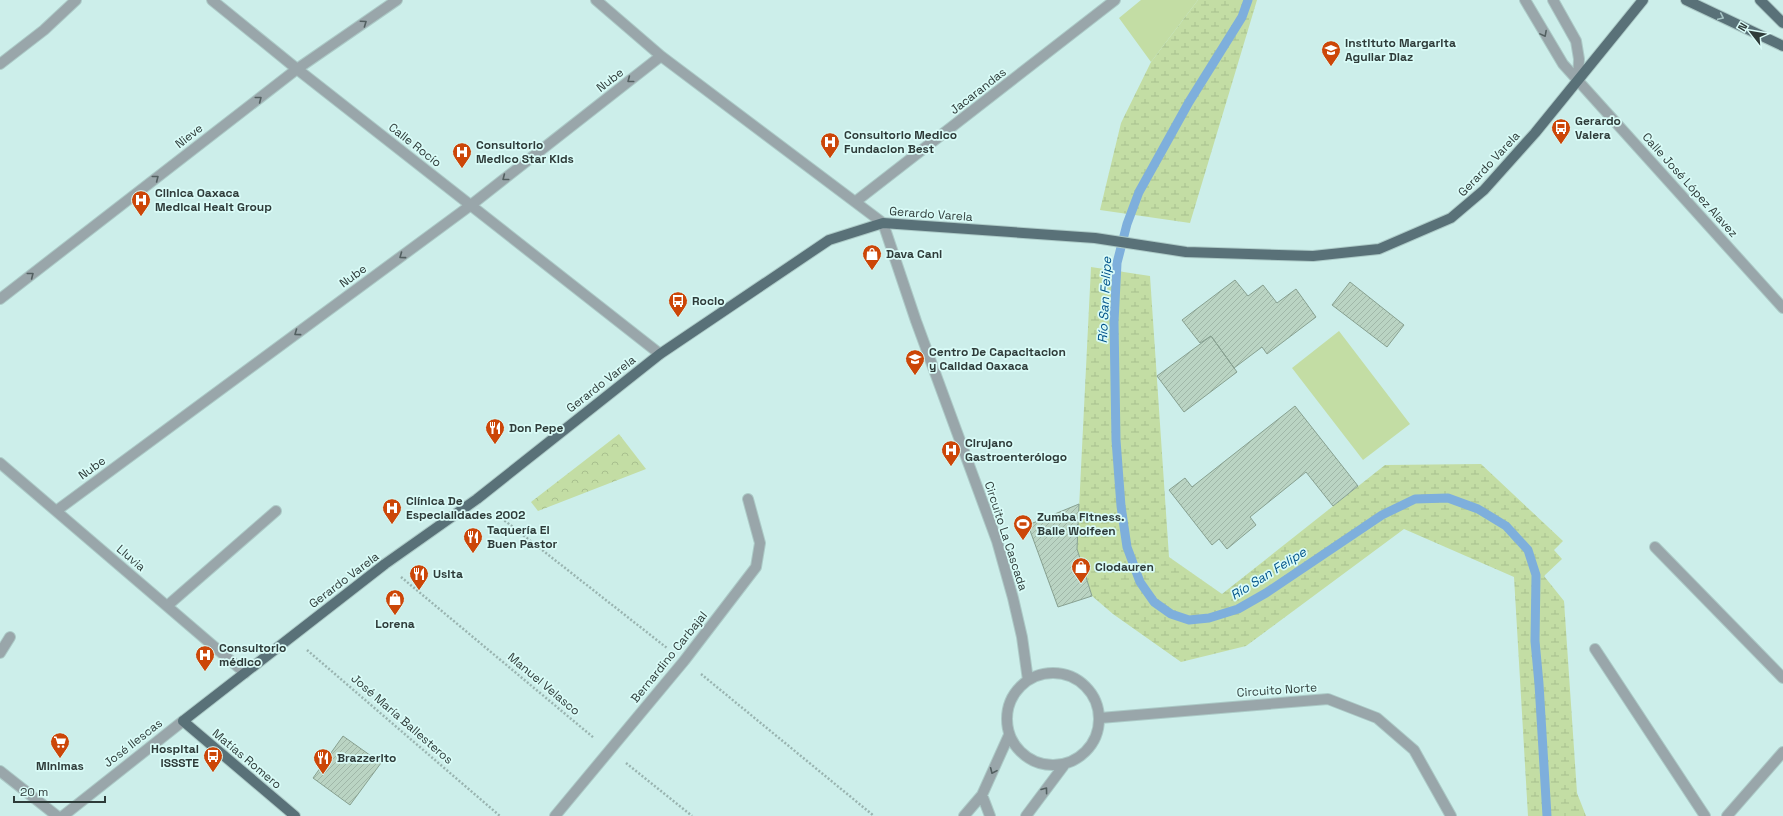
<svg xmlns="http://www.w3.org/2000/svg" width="1783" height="816" font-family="'Space Grotesk',sans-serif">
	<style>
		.grass { fill: #c3dda4 }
		.wetland { fill: url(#wetland-marsh) }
		.park { fill: url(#park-crowns) }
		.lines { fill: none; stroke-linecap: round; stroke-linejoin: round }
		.stream { stroke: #7eafdc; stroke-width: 9 }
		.building { fill: url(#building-hatch); stroke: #87a090 }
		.minor-casing { stroke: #accac7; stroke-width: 12 }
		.major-casing { stroke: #accac7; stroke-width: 12 }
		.path { stroke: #99b4b0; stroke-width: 2.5; stroke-dasharray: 2 2; stroke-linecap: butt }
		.minor { stroke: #99a6aa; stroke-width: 10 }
		.major { stroke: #597178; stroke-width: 10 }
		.oneway { stroke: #a6c4c4 }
		.oneway2 { stroke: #536061 }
		.labels { text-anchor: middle; stroke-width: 3.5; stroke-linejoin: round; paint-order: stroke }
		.poi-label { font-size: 12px; font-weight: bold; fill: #2e3b39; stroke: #d9fbf7; text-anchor: start }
		.street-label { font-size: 12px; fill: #2e3b39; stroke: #d9fbf7 }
		.water-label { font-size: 13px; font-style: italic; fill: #00538a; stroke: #d9fbf7 }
	</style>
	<defs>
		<pattern id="wetland-marsh" width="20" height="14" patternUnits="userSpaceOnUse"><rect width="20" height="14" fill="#c3dda4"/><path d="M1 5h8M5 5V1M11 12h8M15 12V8" fill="none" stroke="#a8bf8e"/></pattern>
		<pattern id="park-crowns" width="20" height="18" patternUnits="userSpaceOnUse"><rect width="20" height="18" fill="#c3dda4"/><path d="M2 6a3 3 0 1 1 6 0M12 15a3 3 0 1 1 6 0" fill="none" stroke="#a8bf8e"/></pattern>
		<pattern id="building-hatch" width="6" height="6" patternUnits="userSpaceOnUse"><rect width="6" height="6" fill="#bad4c3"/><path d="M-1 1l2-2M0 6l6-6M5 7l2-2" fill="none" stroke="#a0b7a8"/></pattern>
	</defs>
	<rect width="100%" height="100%" fill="#cceeea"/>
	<!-- grass -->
	<path class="grass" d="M1141,0H1198L1151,62L1119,18Z
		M1339,331L1410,424L1363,460L1292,368Z"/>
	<!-- wetland -->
	<path class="wetland" d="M1198,0H1257L1190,223L1100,210L1121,123L1151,62Z
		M1091,267L1150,276L1169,557L1222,594L1385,465L1481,464L1563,541L1554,550L1562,559L1544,576L1564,601L1577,793L1586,816H1528L1514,577L1404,529L1246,646L1181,662L1113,614L1092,596L1077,549Z"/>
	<!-- park -->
	<path class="park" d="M619,434L646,469L538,511L531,502Z"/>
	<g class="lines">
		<!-- stream -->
		<path class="stream" d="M1248,0L1242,17L1189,102L1139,192L1127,224L1117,263L1114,322L1116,440L1121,506L1127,547L1140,582L1154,602L1171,614L1189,620L1209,618L1238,609L1266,593L1382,515L1415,499L1448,498L1478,509L1506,526L1528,550L1536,575L1535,641L1539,684L1547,816"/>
	</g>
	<!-- building -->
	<path class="building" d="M1235,280L1248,296L1263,285L1277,303L1296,289L1316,317L1267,354L1262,347L1234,368L1211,336L1200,343L1182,320Z
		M1350,282L1404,325L1387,347L1332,305Z
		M1211,336L1237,372L1184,412L1157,376Z
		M1295,406L1358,486L1333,506L1306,472L1250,517L1256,525L1227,549L1219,539L1212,545L1169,490L1185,478L1192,487Z
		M1079,504L1077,549L1092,596L1058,607L1028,525Z
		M343,736L381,763L350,805L313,778Z"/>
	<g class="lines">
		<!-- minor casing -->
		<g class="minor-casing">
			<path id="minor" d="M212,0L297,69L660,354
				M596,0L661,56L883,223L916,321L997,541L1013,598L1022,637L1028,680
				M1525,0L1563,64L1783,308
				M1553,0L1576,41L1579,59L1578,81
				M0,64L44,30L76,0
				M855,202L1115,0
				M0,299L297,69L397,0
				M0,463L245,673
				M56,511L471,205L661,56
				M1655,547L1783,678
				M167,606L276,511
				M1595,649L1705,816
				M0,653L10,637
				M1007 719a46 46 0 1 1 92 0a46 46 0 1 1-92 0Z
				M1100,718L1328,699L1377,718L1414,750L1451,816
				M0,771L57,816
				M982,795L990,816
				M63,816L183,721
				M555,816L684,661L756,567L760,543L748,499
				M964,816L982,795L1009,735
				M1026,816L1065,764
				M1727,816L1783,752"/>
		</g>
		<!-- major casing -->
		<g class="major-casing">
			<path id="major" d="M1686,0L1783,46
				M1760,0L1783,23
				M295,816L183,721L385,564L477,499L660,354L829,240L883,223L1095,238L1186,252L1313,256L1379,249L1451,218L1484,190L1535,133L1643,0"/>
		</g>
		<!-- path -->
		<path class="path" d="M495,513L667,648
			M401,577L594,738
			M307,650L500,816
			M701,674L874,816
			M626,763L692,816"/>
		<!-- minor -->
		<use href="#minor" class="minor"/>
		<!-- major -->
		<use href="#major" class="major"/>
	</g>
	<!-- one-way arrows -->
	<defs><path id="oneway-chevron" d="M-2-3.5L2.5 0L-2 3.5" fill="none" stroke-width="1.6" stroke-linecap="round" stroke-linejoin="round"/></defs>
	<use class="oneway" href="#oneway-chevron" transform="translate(1721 17) rotate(25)"/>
	<g class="oneway2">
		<use href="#oneway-chevron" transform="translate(364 23) rotate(-35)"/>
		<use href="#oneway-chevron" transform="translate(1544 34) rotate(62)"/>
		<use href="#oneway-chevron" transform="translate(630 80) rotate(142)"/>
		<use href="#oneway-chevron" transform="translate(259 99) rotate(-38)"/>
		<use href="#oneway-chevron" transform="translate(156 178) rotate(-38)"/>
		<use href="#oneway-chevron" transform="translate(505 178) rotate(142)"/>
		<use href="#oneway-chevron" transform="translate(402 256) rotate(144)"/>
		<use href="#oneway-chevron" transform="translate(31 275) rotate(-38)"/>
		<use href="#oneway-chevron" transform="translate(297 333) rotate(144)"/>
		<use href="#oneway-chevron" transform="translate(993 771) rotate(114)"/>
		<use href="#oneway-chevron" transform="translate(1045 790) rotate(-53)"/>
	</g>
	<!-- icons -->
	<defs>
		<g id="school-pin" transform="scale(1)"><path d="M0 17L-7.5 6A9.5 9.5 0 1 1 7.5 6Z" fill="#cc4608" stroke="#d9fbf7"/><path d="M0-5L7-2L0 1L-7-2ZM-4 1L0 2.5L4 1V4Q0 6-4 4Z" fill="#fff"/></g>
		<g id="bus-pin" transform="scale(1)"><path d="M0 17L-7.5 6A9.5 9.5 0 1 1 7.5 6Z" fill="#cc4608" stroke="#d9fbf7"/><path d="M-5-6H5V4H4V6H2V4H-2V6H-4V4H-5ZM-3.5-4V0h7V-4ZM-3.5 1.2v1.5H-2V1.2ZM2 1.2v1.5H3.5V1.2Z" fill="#fff"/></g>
		<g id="hospital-pin" transform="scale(1)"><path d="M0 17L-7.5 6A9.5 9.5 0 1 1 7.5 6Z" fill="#cc4608" stroke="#d9fbf7"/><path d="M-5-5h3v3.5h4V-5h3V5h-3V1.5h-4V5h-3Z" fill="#fff"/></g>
		<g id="shop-pin" transform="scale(1)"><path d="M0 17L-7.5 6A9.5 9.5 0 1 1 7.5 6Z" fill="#cc4608" stroke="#d9fbf7"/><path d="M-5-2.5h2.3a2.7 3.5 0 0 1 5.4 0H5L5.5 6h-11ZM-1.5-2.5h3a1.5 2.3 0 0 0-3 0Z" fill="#fff"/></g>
		<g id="university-pin" transform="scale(1)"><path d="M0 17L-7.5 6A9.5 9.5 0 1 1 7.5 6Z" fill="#cc4608" stroke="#d9fbf7"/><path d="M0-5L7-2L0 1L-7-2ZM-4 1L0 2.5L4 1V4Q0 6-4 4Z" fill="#fff"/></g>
		<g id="restaurant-pin" transform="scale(1)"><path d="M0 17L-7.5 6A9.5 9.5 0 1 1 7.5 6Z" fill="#cc4608" stroke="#d9fbf7"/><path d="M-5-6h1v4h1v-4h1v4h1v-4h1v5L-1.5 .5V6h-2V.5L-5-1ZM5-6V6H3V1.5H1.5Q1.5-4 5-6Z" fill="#fff"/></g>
		<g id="stadium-pin" transform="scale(1)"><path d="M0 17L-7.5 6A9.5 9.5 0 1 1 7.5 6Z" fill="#cc4608" stroke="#d9fbf7"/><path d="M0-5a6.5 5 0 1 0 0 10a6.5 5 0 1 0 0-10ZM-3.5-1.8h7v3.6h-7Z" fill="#fff"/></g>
		<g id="supermarket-pin" transform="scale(1)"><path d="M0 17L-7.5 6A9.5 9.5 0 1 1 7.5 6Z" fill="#cc4608" stroke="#d9fbf7"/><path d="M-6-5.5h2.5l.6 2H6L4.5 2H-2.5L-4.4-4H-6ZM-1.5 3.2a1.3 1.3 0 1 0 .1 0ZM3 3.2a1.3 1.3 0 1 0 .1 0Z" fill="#fff"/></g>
	</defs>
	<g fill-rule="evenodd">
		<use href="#school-pin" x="1331" y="50"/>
		<use href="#bus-pin" x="1561" y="128"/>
		<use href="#hospital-pin" x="830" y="142"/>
		<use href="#hospital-pin" x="462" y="152"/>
		<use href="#hospital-pin" x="141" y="200"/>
		<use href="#shop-pin" x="872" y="254"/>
		<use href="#bus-pin" x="678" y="301"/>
		<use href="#university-pin" x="915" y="359"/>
		<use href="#restaurant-pin" x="495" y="428"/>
		<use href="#hospital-pin" x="951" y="450"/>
		<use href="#hospital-pin" x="392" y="508"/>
		<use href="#stadium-pin" x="1023" y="524"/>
		<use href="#restaurant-pin" x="473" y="537"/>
		<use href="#shop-pin" x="1081" y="567"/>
		<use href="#restaurant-pin" x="419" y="574"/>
		<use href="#shop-pin" x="395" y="599"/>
		<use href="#hospital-pin" x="205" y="655"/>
		<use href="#supermarket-pin" x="60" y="742"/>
		<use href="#bus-pin" x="213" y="756"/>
		<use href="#restaurant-pin" x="323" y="758"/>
	</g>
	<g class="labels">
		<!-- poi labels -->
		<g class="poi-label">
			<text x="1345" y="47">Instituto Margarita<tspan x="1345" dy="14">Aguilar Diaz</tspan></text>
			<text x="1575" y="125">Gerardo<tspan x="1575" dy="14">Valera</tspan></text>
			<text x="844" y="139">Consultorio Medico<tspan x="844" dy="14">Fundacion Best</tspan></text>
			<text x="476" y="149">Consultorio<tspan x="476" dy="14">Medico Star Kids</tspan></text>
			<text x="155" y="197">Clinica Oaxaca<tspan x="155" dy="14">Medical Healt Group</tspan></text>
			<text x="886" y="258">Dava Cani</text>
			<text x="692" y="305">Rocio</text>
			<text x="929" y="356">Centro De Capacitacion<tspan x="929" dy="14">y Calidad Oaxaca</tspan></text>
			<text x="509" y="432">Don Pepe</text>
			<text x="965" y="447">Cirujano<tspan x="965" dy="14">Gastroenterólogo</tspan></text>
			<text x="406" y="505">Clínica De<tspan x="406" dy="14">Especialidades 2002</tspan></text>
			<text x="1037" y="521">Zumba Fitness.<tspan x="1037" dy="14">Baile Wolfeen</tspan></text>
			<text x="487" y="534">Taquería El<tspan x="487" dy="14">Buen Pastor</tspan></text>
			<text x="1095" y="571">Clodauren</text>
			<text x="433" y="578">Usita</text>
			<text x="395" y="628" text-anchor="middle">Lorena</text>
			<text x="219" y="652">Consultorio<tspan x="219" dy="14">médico</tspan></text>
			<text x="199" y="753" text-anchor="end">Hospital<tspan x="199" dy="14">ISSSTE</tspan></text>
			<text x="337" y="762">Brazzerito</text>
			<text x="60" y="770" text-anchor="middle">Minimas</text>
		</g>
		<!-- street labels -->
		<g class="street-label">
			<text transform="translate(610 80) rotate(-38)" y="4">Nube</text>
			<text transform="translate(978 91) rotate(-38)" y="4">Jacarandas</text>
			<text transform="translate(189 136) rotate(-38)" y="4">Nieve</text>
			<text transform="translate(415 145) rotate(38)" y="4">Calle Rocío</text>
			<text transform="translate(1489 164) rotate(-47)" y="4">Gerardo Varela</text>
			<text transform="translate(1690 185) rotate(48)" y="4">Calle José López Alavez</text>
			<text transform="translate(931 214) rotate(4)" y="4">Gerardo Varela</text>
			<text transform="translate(353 276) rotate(-36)" y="4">Nube</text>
			<text transform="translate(601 384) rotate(-38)" y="4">Gerardo Varela</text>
			<text transform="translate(92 468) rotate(-36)" y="4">Nube</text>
			<text transform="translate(1006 536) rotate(72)" y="4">Circuito La Cascada</text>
			<text transform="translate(131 558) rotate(41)" y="4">Lluvia</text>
			<text transform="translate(344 580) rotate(-37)" y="4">Gerardo Varela</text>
			<text transform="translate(669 657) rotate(-51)" y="4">Bernardino Carbajal</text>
			<text transform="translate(544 684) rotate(40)" y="4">Manuel Velasco</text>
			<text transform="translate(1277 690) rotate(-4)" y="4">Circuito Norte</text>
			<text transform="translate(402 719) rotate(41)" y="4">José María Ballesteros</text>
			<text transform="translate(133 743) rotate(-38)" y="4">José Ilescas</text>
			<text transform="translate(247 759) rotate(40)" y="4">Matías Romero</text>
		</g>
		<!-- water labels -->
		<g class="water-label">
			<text transform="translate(1104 300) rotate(-87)" y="5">Río San Felipe</text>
			<text transform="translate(1268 573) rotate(-32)" y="5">Río San Felipe</text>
		</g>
	</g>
	<!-- north arrow -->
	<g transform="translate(1751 32) rotate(301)" stroke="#d9fbf7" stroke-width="3" paint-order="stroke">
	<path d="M0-3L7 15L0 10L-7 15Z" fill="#2e3b39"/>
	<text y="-6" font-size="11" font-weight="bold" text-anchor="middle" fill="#2e3b39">N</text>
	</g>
	<!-- scale -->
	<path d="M14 796v6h91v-6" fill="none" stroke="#2e3b39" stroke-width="2"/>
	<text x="20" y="796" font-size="12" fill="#2e3b39" stroke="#d9fbf7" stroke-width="3" paint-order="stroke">20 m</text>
</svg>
